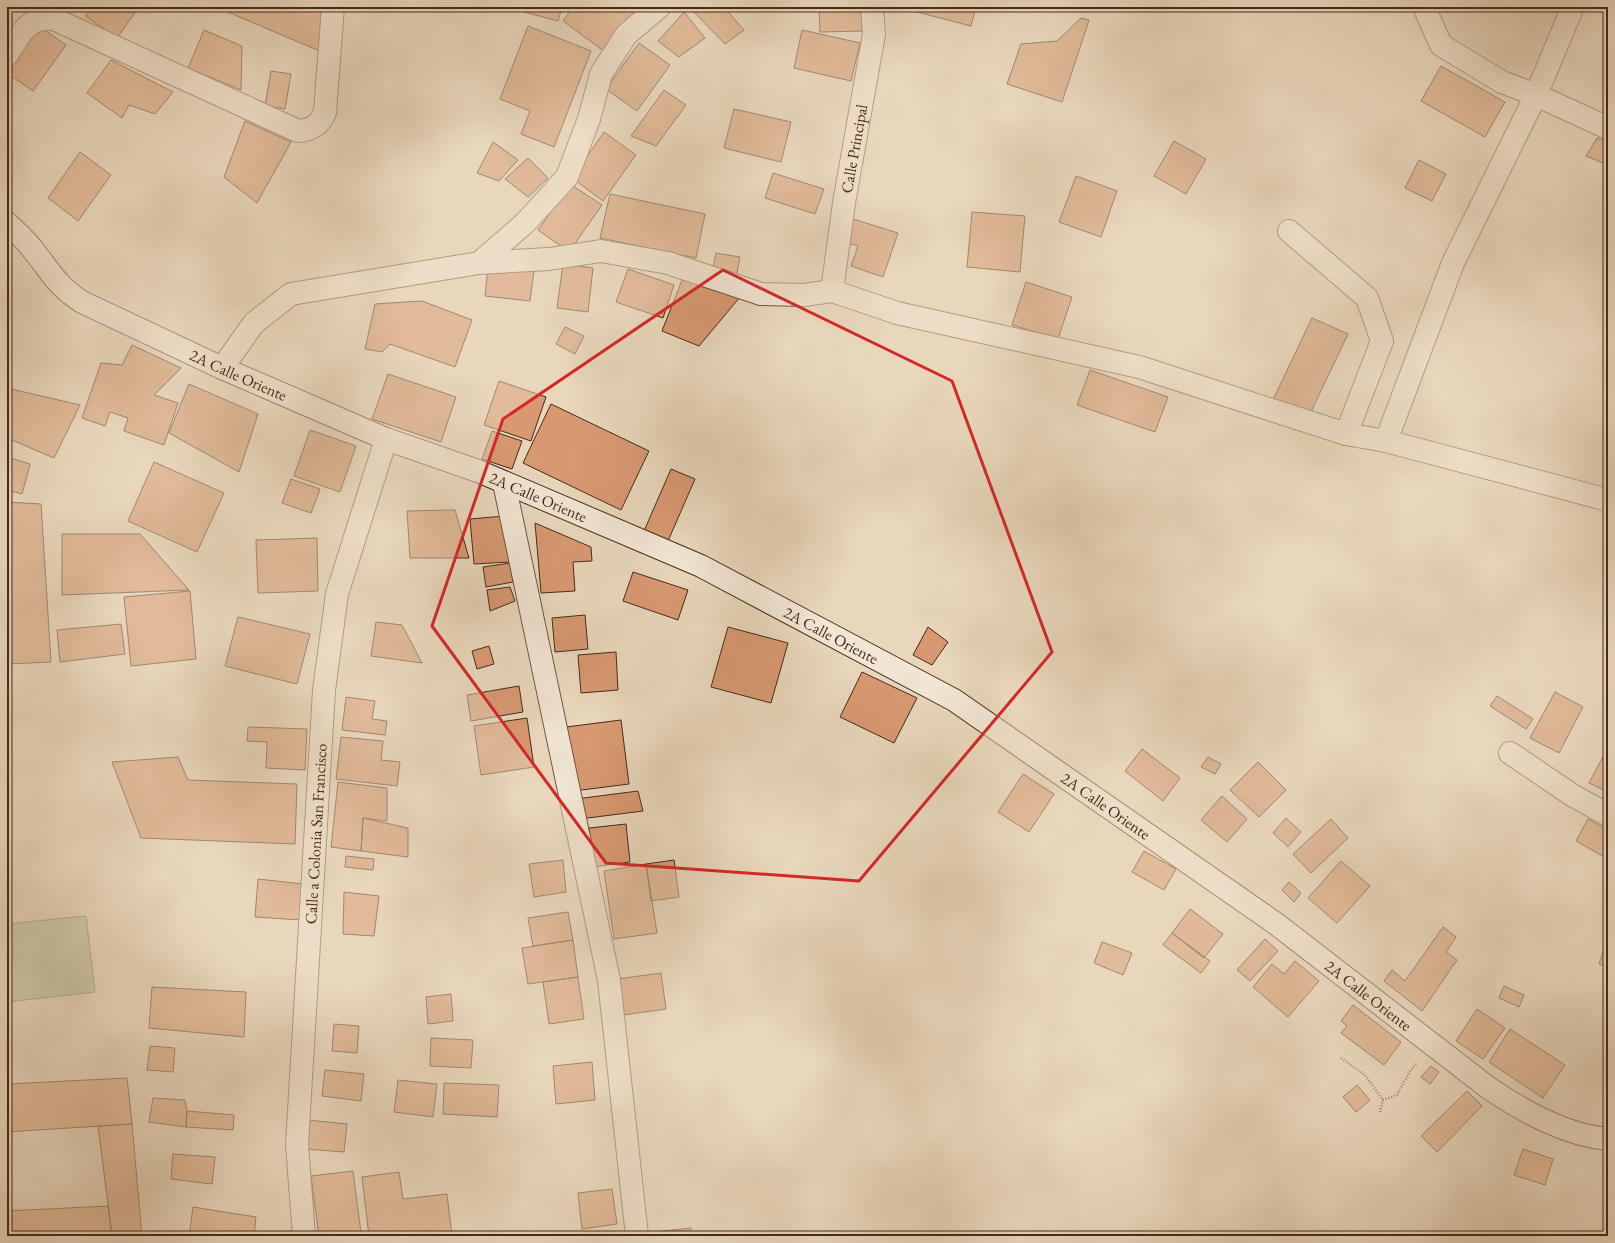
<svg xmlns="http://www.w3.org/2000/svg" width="1615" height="1243" font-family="'EB Garamond',serif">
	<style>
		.green { fill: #b1bf94; stroke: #7c7456 }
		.building { fill: #d89972; stroke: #482a19 }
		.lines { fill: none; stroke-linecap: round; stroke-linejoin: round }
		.street-casing { stroke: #705542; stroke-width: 24 }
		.secondary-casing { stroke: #482a19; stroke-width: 24 }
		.path { stroke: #482a19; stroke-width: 2.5; stroke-dasharray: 1 2; stroke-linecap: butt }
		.street { stroke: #f1e5d3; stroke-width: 22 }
		.secondary { stroke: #f1e5d3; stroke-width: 22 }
		.marked { fill: none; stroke: #d62828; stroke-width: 3; stroke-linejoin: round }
		.labels { text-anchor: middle; stroke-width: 3.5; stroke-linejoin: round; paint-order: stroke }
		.street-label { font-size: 16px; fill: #482a19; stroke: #f1e5d3 }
	</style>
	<rect width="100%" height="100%" fill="#e9d7bc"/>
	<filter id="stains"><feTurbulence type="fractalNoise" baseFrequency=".005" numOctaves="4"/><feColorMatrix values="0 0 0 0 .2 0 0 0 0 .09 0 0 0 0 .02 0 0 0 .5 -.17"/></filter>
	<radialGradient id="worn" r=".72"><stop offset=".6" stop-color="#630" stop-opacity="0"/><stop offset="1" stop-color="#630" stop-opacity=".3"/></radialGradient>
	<!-- green -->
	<path class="green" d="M86,916L95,992L7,1002V924Z"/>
	<!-- building -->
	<path class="building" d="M93,7H139L117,38L85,16Z
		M216,7H324L322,52Z
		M505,7H562L558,21Z
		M573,7H638L605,52L563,21Z
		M694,7H724L744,30L725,44L691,9Z
		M819,7H866L867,31L820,32Z
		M898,7H976L971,26Z
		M684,12L705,38L679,57L658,41Z
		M1081,18L1089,20L1062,102L1007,84L1021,44L1057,41Z
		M35,23L66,45L33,91L7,73V62Z
		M528,26L591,51L554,147L521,134L530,111L500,99Z
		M204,30L242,46L241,90L188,68Z
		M802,30L860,43L851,81L794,68Z
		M639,43L670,65L637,111L606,89Z
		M111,60L173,92L155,114L129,105L122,118L87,93Z
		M1441,66L1505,102L1485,137L1421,101Z
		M271,71L291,74L285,109L265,106Z
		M664,90L686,105L656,146L631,136Z
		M734,109L791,122L781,162L724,148Z
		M245,121L291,142L257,203L224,177Z
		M604,132L636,155L603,201L572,178Z
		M1597,138L1608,142V165L1586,156Z
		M1174,141L1206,159L1186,194L1154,176Z
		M493,142L518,160L499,181L477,173Z
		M80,152L111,175L78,221L48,198Z
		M528,158L548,178L528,197L505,179Z
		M1419,160L1446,174L1432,201L1405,188Z
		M773,173L824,189L815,214L765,198Z
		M1076,176L1117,191L1101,237L1059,222Z
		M570,184L602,205L569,252L538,230Z
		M610,194L705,214L696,258L600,238Z
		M972,212L1025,216L1020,272L967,267Z
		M850,218L898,233L883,277L851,266L858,246L842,241Z
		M716,253L740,257L736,278L712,273Z
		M563,264L593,268L588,312L557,308Z
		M488,266L534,271L530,301L485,296Z
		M628,269L674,285L663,318L616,302Z
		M684,275L740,297L699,346L662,331Z
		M1026,282L1072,297L1058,339L1012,325Z
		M422,301L472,320L455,367L390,344L382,352L365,349L375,304Z
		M1312,318L1348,334L1308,418L1272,402Z
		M565,327L584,336L575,354L556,344Z
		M132,345L181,368L154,395L178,403L164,445L124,431L128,418L110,412L105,426L82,418L101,363L122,365Z
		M1090,370L1168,397L1155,432L1077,405Z
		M388,374L456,397L441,442L372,419Z
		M499,381L546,397L531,441L484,425Z
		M189,384L258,414L239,472L169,433Z
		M7,388L80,405L54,458L7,438Z
		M551,404L649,451L621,510L523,463Z
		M310,430L356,446L340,492L294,476Z
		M492,431L522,441L512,469L482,459Z
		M7,457L30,464L22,494L7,490Z
		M154,462L224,493L197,552L128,521Z
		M671,469L695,479L668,541L644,531Z
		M291,479L320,489L311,513L282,503Z
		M7,502L41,504L51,662L7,664Z
		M455,510L469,558H410L407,511Z
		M505,516L509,562L474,564L470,519Z
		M535,523L591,547L592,561L573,562L575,591L541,593Z
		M62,534H140L189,590L62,595Z
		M317,538L318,591L258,593L256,540Z
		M510,563L513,582L486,587L483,567Z
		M633,572L688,590L678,620L623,601Z
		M510,587L515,601L490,611L487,590Z
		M190,591L196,659L131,666L124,597Z
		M585,615L588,649L555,652L552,618Z
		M238,617L310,634L297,684L225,666Z
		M376,622L402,625L422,663L371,656Z
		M121,624L125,654L60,662L57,630Z
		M728,627L788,643L771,703L711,687Z
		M928,627L948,642L932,665L913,655Z
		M489,646L494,664L477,669L472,651Z
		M616,652L618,690L581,693L578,655Z
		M862,672L917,698L894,743L840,717Z
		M519,686L523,712L471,721L467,695Z
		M1555,692L1583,707L1559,753L1530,738Z
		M1497,696L1533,719L1526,729L1490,706Z
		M346,697L375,701L372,719L387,721L385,735L342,730Z
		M527,718L534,767L481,775L474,726Z
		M621,720L629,784L574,791L566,727Z
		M248,727L307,729L305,770L266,768L267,742L247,741Z
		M341,737L383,741L381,760L400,762L397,786L336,779Z
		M1142,749L1180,778L1163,801L1125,771Z
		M1607,749L1608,750V792L1589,783Z
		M178,757L188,780L297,784L295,844L141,838L112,762Z
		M1208,757L1221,764L1215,774L1201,767Z
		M1258,762L1286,790L1259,817L1230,790Z
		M1023,774L1054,794L1029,832L998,812Z
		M338,782L387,788V821L363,818L361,851L331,847Z
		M638,791L643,811L580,819L576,799Z
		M1222,796L1247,819L1227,842L1201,820Z
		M363,818L408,828V857L361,851Z
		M1286,818L1301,832L1288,847L1273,833Z
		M1331,819L1348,838L1311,873L1293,854Z
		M1588,819L1608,830V851L1604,857L1576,841Z
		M626,824L630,862L593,867L589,828Z
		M1144,851L1176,869L1164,890L1132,872Z
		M346,856L374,859L373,870L345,867Z
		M563,860L566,892L534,897L529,864Z
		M674,860L679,897L651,901L646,864Z
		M1341,861L1370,886L1337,923L1308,898Z
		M646,864L657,933L614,939L604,871Z
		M258,879L303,884L301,920L255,917Z
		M1289,882L1301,893L1294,902L1282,890Z
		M344,892L379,896L374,936L343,934Z
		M1190,909L1223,934L1204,958L1172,933Z
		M568,912L573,940L533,946L528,918Z
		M1443,927L1456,937L1446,952L1457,960L1422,1011L1384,981L1392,970L1405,981Z
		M1172,933L1210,961L1201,973L1163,945Z
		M1608,936V967L1599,964Z
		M1265,939L1278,951L1250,981L1237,970Z
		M573,940L578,977L528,984L522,948Z
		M1102,942L1132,953L1123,975L1094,963Z
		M1295,961L1319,981L1288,1017L1253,987L1272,964L1284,974Z
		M661,973L666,1009L616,1016L610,980Z
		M578,977L584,1019L549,1024L543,982Z
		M1504,986L1524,995L1519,1007L1499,998Z
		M152,987L246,992L244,1037L149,1028Z
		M451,994L453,1021L428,1024L426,997Z
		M1353,1005L1401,1042L1384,1065L1341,1033L1347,1026L1341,1021Z
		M1477,1009L1505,1028L1483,1059L1456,1041Z
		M334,1024L359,1026L357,1053L332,1051Z
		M1510,1029L1565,1065L1543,1098L1489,1062Z
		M431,1038L473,1040L471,1068L430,1066Z
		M150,1046L175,1048L173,1072L147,1070Z
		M592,1062L595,1100L556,1104L553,1066Z
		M1431,1066L1439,1072L1430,1084L1421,1077Z
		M325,1070L364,1074L361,1101L322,1096Z
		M127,1078L132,1124L7,1132V1084Z
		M398,1080L437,1084L433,1117L394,1112Z
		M444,1083L499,1085L497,1117L443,1114Z
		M1357,1085L1370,1100L1356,1112L1343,1097Z
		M1467,1091L1482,1106L1437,1152L1421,1136Z
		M153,1098L185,1100L187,1111L186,1127L149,1122Z
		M187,1111L234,1115L233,1130L186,1127Z
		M308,1120L347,1124L344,1152L305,1149Z
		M132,1124L142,1236H112L98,1126Z
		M1523,1149L1553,1159L1545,1185L1514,1175Z
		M173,1154L215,1157L212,1184L171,1179Z
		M353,1171L361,1233L336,1236H319L311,1176Z
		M399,1172L403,1199L447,1194L452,1236H409L408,1233L389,1236H369L362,1177Z
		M612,1189L617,1224L582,1229L578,1193Z
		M108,1206L112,1236H7V1211Z
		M193,1207L256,1217L254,1236H189Z
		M691,1228L692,1236H653V1232Z"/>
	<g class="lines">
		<!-- street casing -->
		<g class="street-casing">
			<g id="street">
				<path d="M1424,7L1441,45L1502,82L1536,95L1608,128"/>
				<path d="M7,55C20,35 27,16 54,19L298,131C312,130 320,125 325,112L333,7"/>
				<path d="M1289,231L1367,298L1382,341L1346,434"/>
				<path d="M479,263L525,223L567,177L589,119L601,74L626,35L659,7"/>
				<path id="s1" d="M832,291L844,203L874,34L872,7"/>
				<path d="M222,368L254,323L291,294L479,263L549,259L601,251L668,263L761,294L804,295L832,291L897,313L1139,367L1346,434L1386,441L1608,500"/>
				<path d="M1386,441L1453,263L1536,95L1571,11V7"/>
				<path d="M504,483L609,980L637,1236"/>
				<path d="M1510,753L1572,795L1608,815"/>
				<path id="s2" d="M304,1236L297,1145L324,690L337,594L386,439"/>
			</g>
		</g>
		<!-- secondary casing -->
		<g class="secondary-casing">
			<g id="secondary">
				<path id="s3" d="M7,223C16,232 26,240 33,250C51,272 57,286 82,302L222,368L386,439L478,471L701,566L954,700L1275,923L1490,1089C1525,1112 1565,1135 1608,1139"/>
			</g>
		</g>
		<!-- path -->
		<path class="path" d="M1341,1058L1365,1075L1383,1100
			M1380,1112L1383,1100L1397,1095L1410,1071L1416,1064"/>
		<!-- street -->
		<use href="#street" class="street"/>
		<!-- secondary -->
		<use href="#secondary" class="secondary"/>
	</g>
	<!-- marked area -->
	<path d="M0 0H1615V1243H0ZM723,270L952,381L1052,652L859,881L606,863L432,626L503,419Z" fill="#e9d7bc" fill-opacity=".55" fill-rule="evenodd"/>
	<path class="marked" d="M723,270L952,381L1052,652L859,881L606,863L432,626L503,419Z"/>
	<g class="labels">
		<!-- street labels -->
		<g class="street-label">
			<text dy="6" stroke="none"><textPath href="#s1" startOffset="144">Calle Principal</textPath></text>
			<text dy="6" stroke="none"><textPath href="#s3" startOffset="282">2A Calle Oriente</textPath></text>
			<text dy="6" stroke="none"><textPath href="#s3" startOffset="606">2A Calle Oriente</textPath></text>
			<text dy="6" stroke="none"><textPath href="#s3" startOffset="930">2A Calle Oriente</textPath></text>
			<text dy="6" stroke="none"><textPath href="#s3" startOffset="1254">2A Calle Oriente</textPath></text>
			<text dy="6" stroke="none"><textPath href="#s2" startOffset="403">Calle a Colonia San Francisco</textPath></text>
			<text dy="6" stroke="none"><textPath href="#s3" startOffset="1578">2A Calle Oriente</textPath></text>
		</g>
	</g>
	<!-- margin -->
	<rect width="1615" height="1243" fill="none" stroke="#e9d7bc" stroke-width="24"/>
	<rect x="8" y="8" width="1599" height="1227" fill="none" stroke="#482a19" stroke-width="2"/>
	<rect x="12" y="12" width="1591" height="1219" fill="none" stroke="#482a19"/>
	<rect width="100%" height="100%" filter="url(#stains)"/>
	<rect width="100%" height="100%" fill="url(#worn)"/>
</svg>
